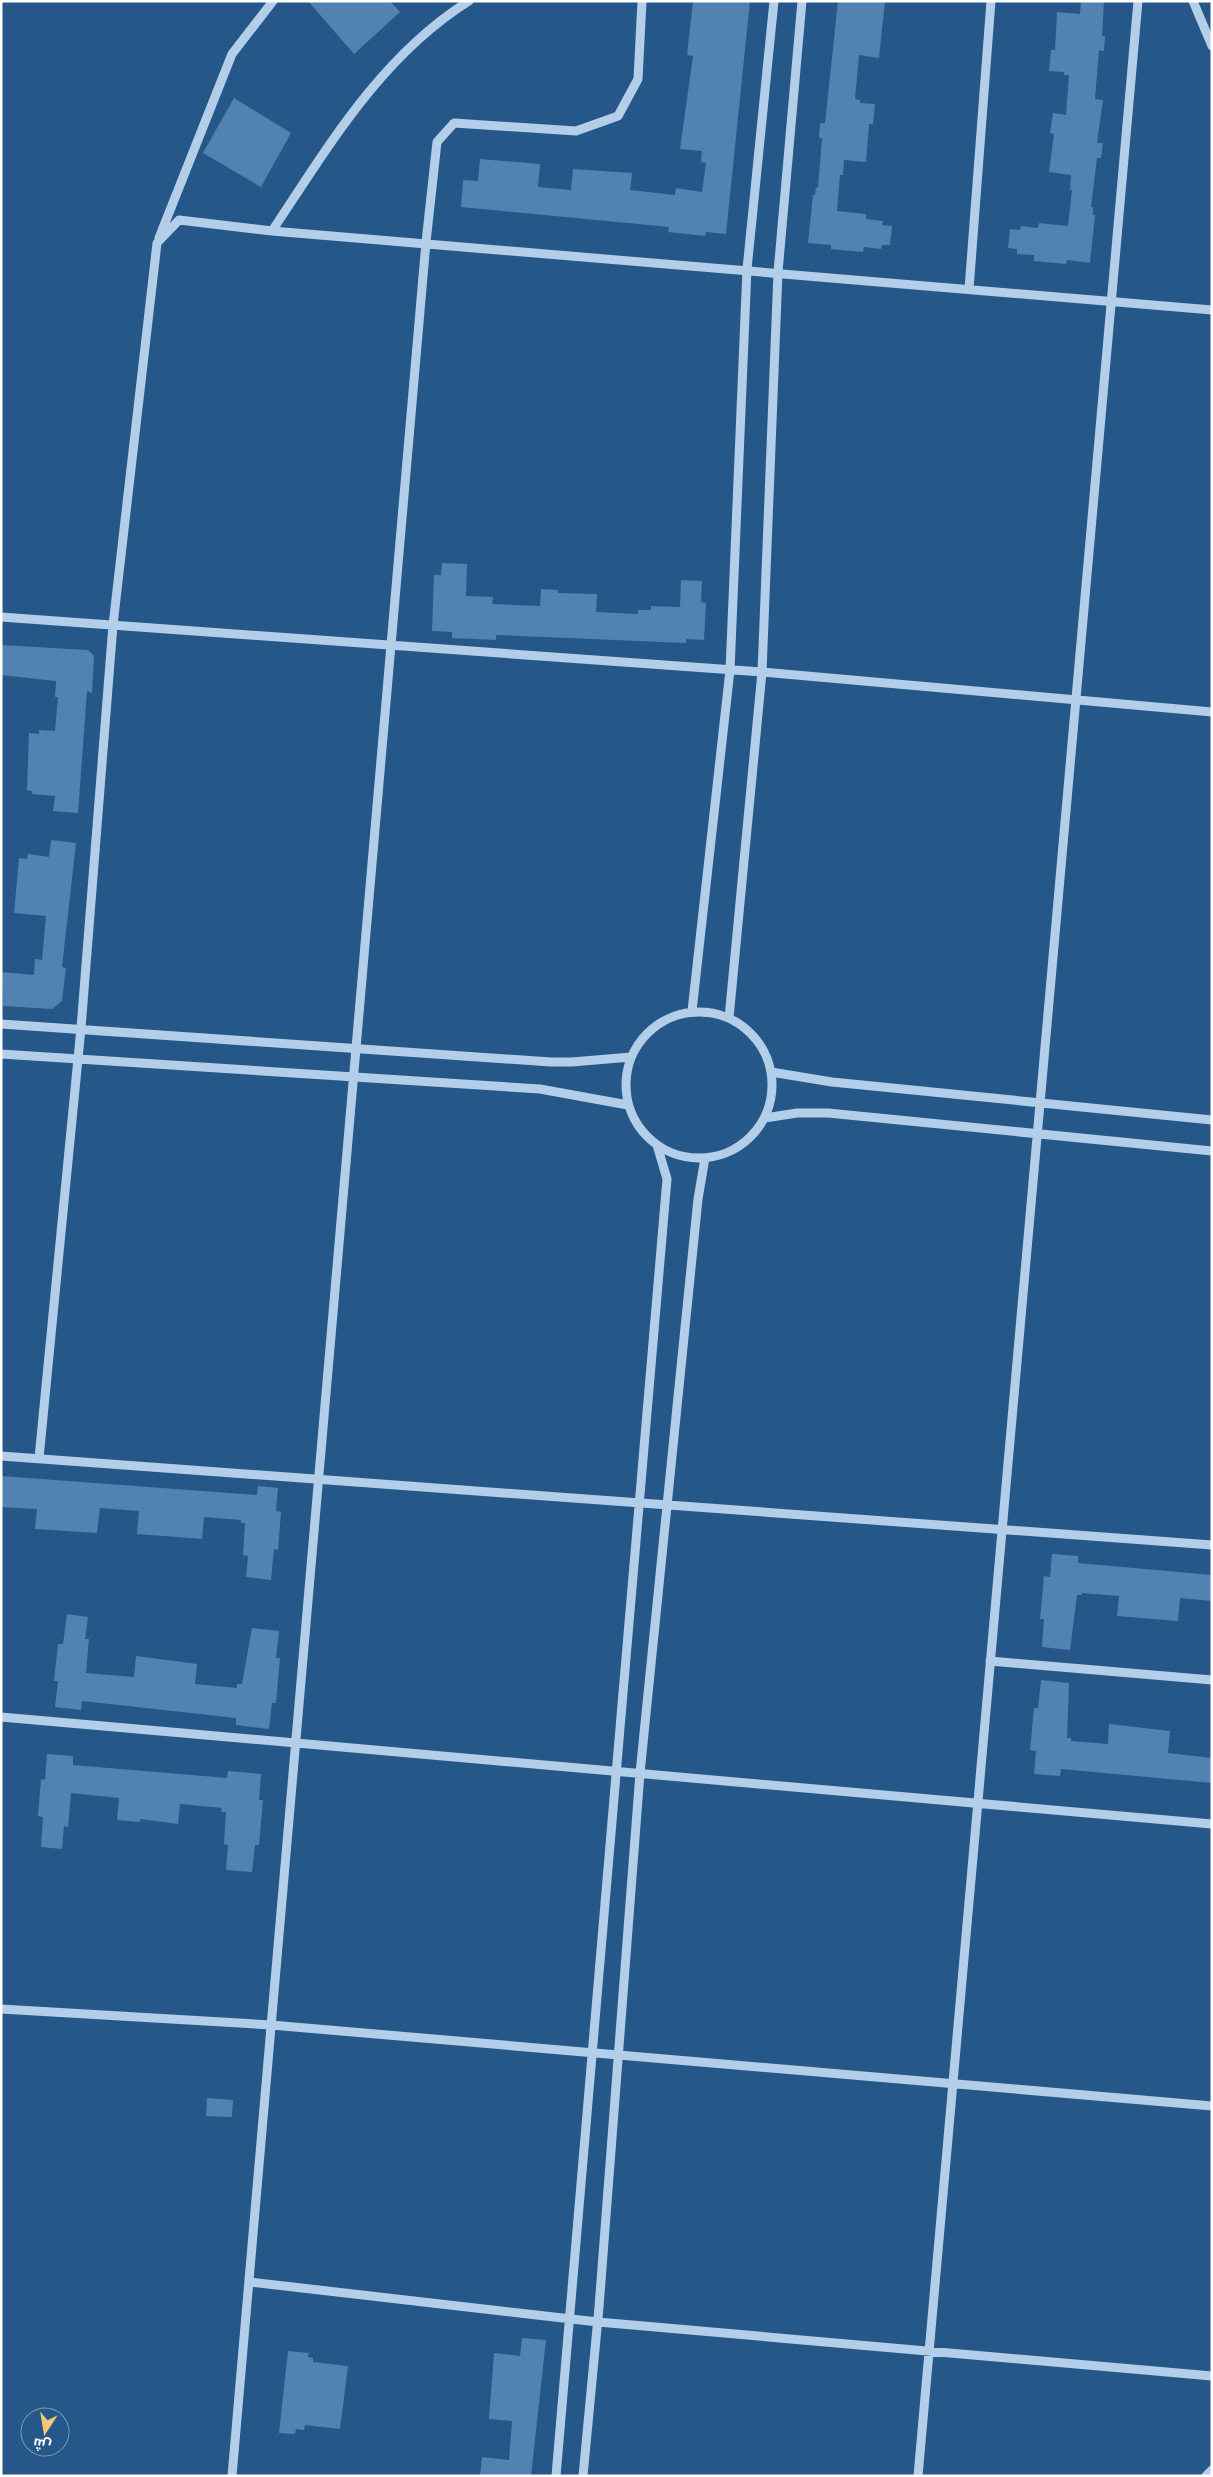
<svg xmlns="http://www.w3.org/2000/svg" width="1213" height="2477" font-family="'Noto Sans',Cairo,sans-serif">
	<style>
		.building { fill: #5282b2 }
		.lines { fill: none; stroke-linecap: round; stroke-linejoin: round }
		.minor { stroke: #b3cee9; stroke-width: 9 }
	</style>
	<rect width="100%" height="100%" fill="#265789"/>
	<!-- building -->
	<path class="building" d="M308,1H390L400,12L354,54Z
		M693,1H750L726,234L706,232L705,236L668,232L669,227L461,207L463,180L478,181L480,159L540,164L538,187L571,190L573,169L632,173L630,190L675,195L676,188L702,192L706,163L701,162L702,151L680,149L693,56L687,55Z
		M838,1H885L879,58L859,55L855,99L860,100V103L875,104L873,124H869L866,162L844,160L843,175H840L837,211L866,214V219L883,221L882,225L892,226L890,245H882L881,249L864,247L863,252L831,249V245L808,243L813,195H815L816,187L818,188L822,138H819L820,123H825Z
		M1081,1H1104L1102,36H1105L1104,51L1099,50L1095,99L1103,100L1097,143H1103L1101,158H1097L1091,207H1093V215H1095L1090,263L1067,260L1066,264L1034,261V255L1017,254V249L1008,248L1010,229L1020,230L1021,226L1038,228L1039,223L1068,226L1072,190H1070L1071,175L1049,172L1054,134L1050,133L1053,113L1066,115L1069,75H1064V72L1049,71L1051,50H1055L1057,12L1080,14Z
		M234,98L291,133L261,187L203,153Z
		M442,563L467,564L466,596L493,597L492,604L540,606L541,589L558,590V593L597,594L596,612L638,614V610H651V606L680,607L681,580L702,581L701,602L706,603L704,640L686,639V643L496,635V640L452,638V632L432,631L434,575H441Z
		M1,645L88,650L94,656L92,693L87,691L78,813L53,811L55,796L32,794V791L27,790L29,733L39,734V730L55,731L58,697H55L56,681L1,675Z
		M51,840L76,843L62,967L66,968L62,1001L52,1009L3,1006L2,972L34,975L35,959L42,960L46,916L14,913L19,858L27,859L28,854L49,857Z
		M1,1476L257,1495L258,1486L278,1488L276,1511L281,1512L278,1550L274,1549L271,1580L246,1577L248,1556L243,1555L245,1523H241V1520L204,1517L202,1539L177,1537L137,1534L139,1511L100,1508L97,1533L35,1529L37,1509L1,1507Z
		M1052,1554L1078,1556V1563L1212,1575V1601L1180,1598L1178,1621L1117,1616L1119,1596L1082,1593V1595H1077L1070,1650L1042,1647L1044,1619H1040L1044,1576L1050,1577Z
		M67,1614L88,1617L85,1639H89L86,1673L134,1677L136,1656L197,1664L195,1684L237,1688V1684H242L252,1628L279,1631L276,1658H280L276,1703H272L269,1729L236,1725V1718L82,1701L81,1710L55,1707L58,1681H54L58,1644H63Z
		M1041,1680L1069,1683L1067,1738H1071V1741L1108,1744L1109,1724L1170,1731L1168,1753L1212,1758V1783L1061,1769L1060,1776L1034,1774L1036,1751L1030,1750L1034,1708H1038Z
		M47,1754L73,1756V1765L227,1778L228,1771L261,1774L259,1800H263L259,1845H255L252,1872L226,1870L228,1845L224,1844L226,1812H221L222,1808L180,1804L178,1824L140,1819V1822L117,1820L119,1798L71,1793L68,1827L64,1826L62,1849L41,1847L43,1817L38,1816L41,1779L45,1780Z
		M207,2098L233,2100L232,2117L206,2116Z
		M522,2338L546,2340L531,2476H480L482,2457L509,2460L512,2421L489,2419L494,2353L520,2356Z
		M288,2351L309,2353L308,2357L313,2358V2362L348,2366L340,2429L305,2425L304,2430L296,2429L295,2434L279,2433Z"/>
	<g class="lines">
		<!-- minor -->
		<path class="minor" d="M1193,1L1212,46
			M272,231C328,147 381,56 469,1
			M159,238L232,54L273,1
			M969,289L991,1
			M1,617L762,672L1212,712
			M692,1011L730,670L747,269L774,1
			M626 1085a73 73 0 1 1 146 0a73 73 0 1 1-146 0Z
			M729,1018L762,672L778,272L802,1
			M1,1024L551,1062H572L631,1057
			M1,1054L540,1089L628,1105
			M771,1072L832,1082L1212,1120
			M765,1118L797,1113H828L1212,1151
			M1,1456L1212,1545
			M39,1458L81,1028L113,625L157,243L179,220L272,231L1212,310
			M990,1661L1212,1680
			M1,1717L1212,1824
			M1,2009L271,2025L1212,2106
			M249,2282L598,2322L1212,2376
			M232,2476L426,242L437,142L454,123L576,131L618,116L638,79L642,1
			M556,2476L667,1179L657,1145
			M583,2476L599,2307L640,1773L698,1199L705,1158
			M918,2476L1138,1
			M1206,2476L1212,2470"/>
	</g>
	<!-- border -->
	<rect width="1213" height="2477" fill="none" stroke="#ffffff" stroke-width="5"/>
	<!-- north arrow -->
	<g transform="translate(45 2432) rotate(192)"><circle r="24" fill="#265789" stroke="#7d9ab8"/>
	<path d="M0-4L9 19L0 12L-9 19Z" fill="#f2c877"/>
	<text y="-8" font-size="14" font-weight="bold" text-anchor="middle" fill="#ffffff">ش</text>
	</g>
</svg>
